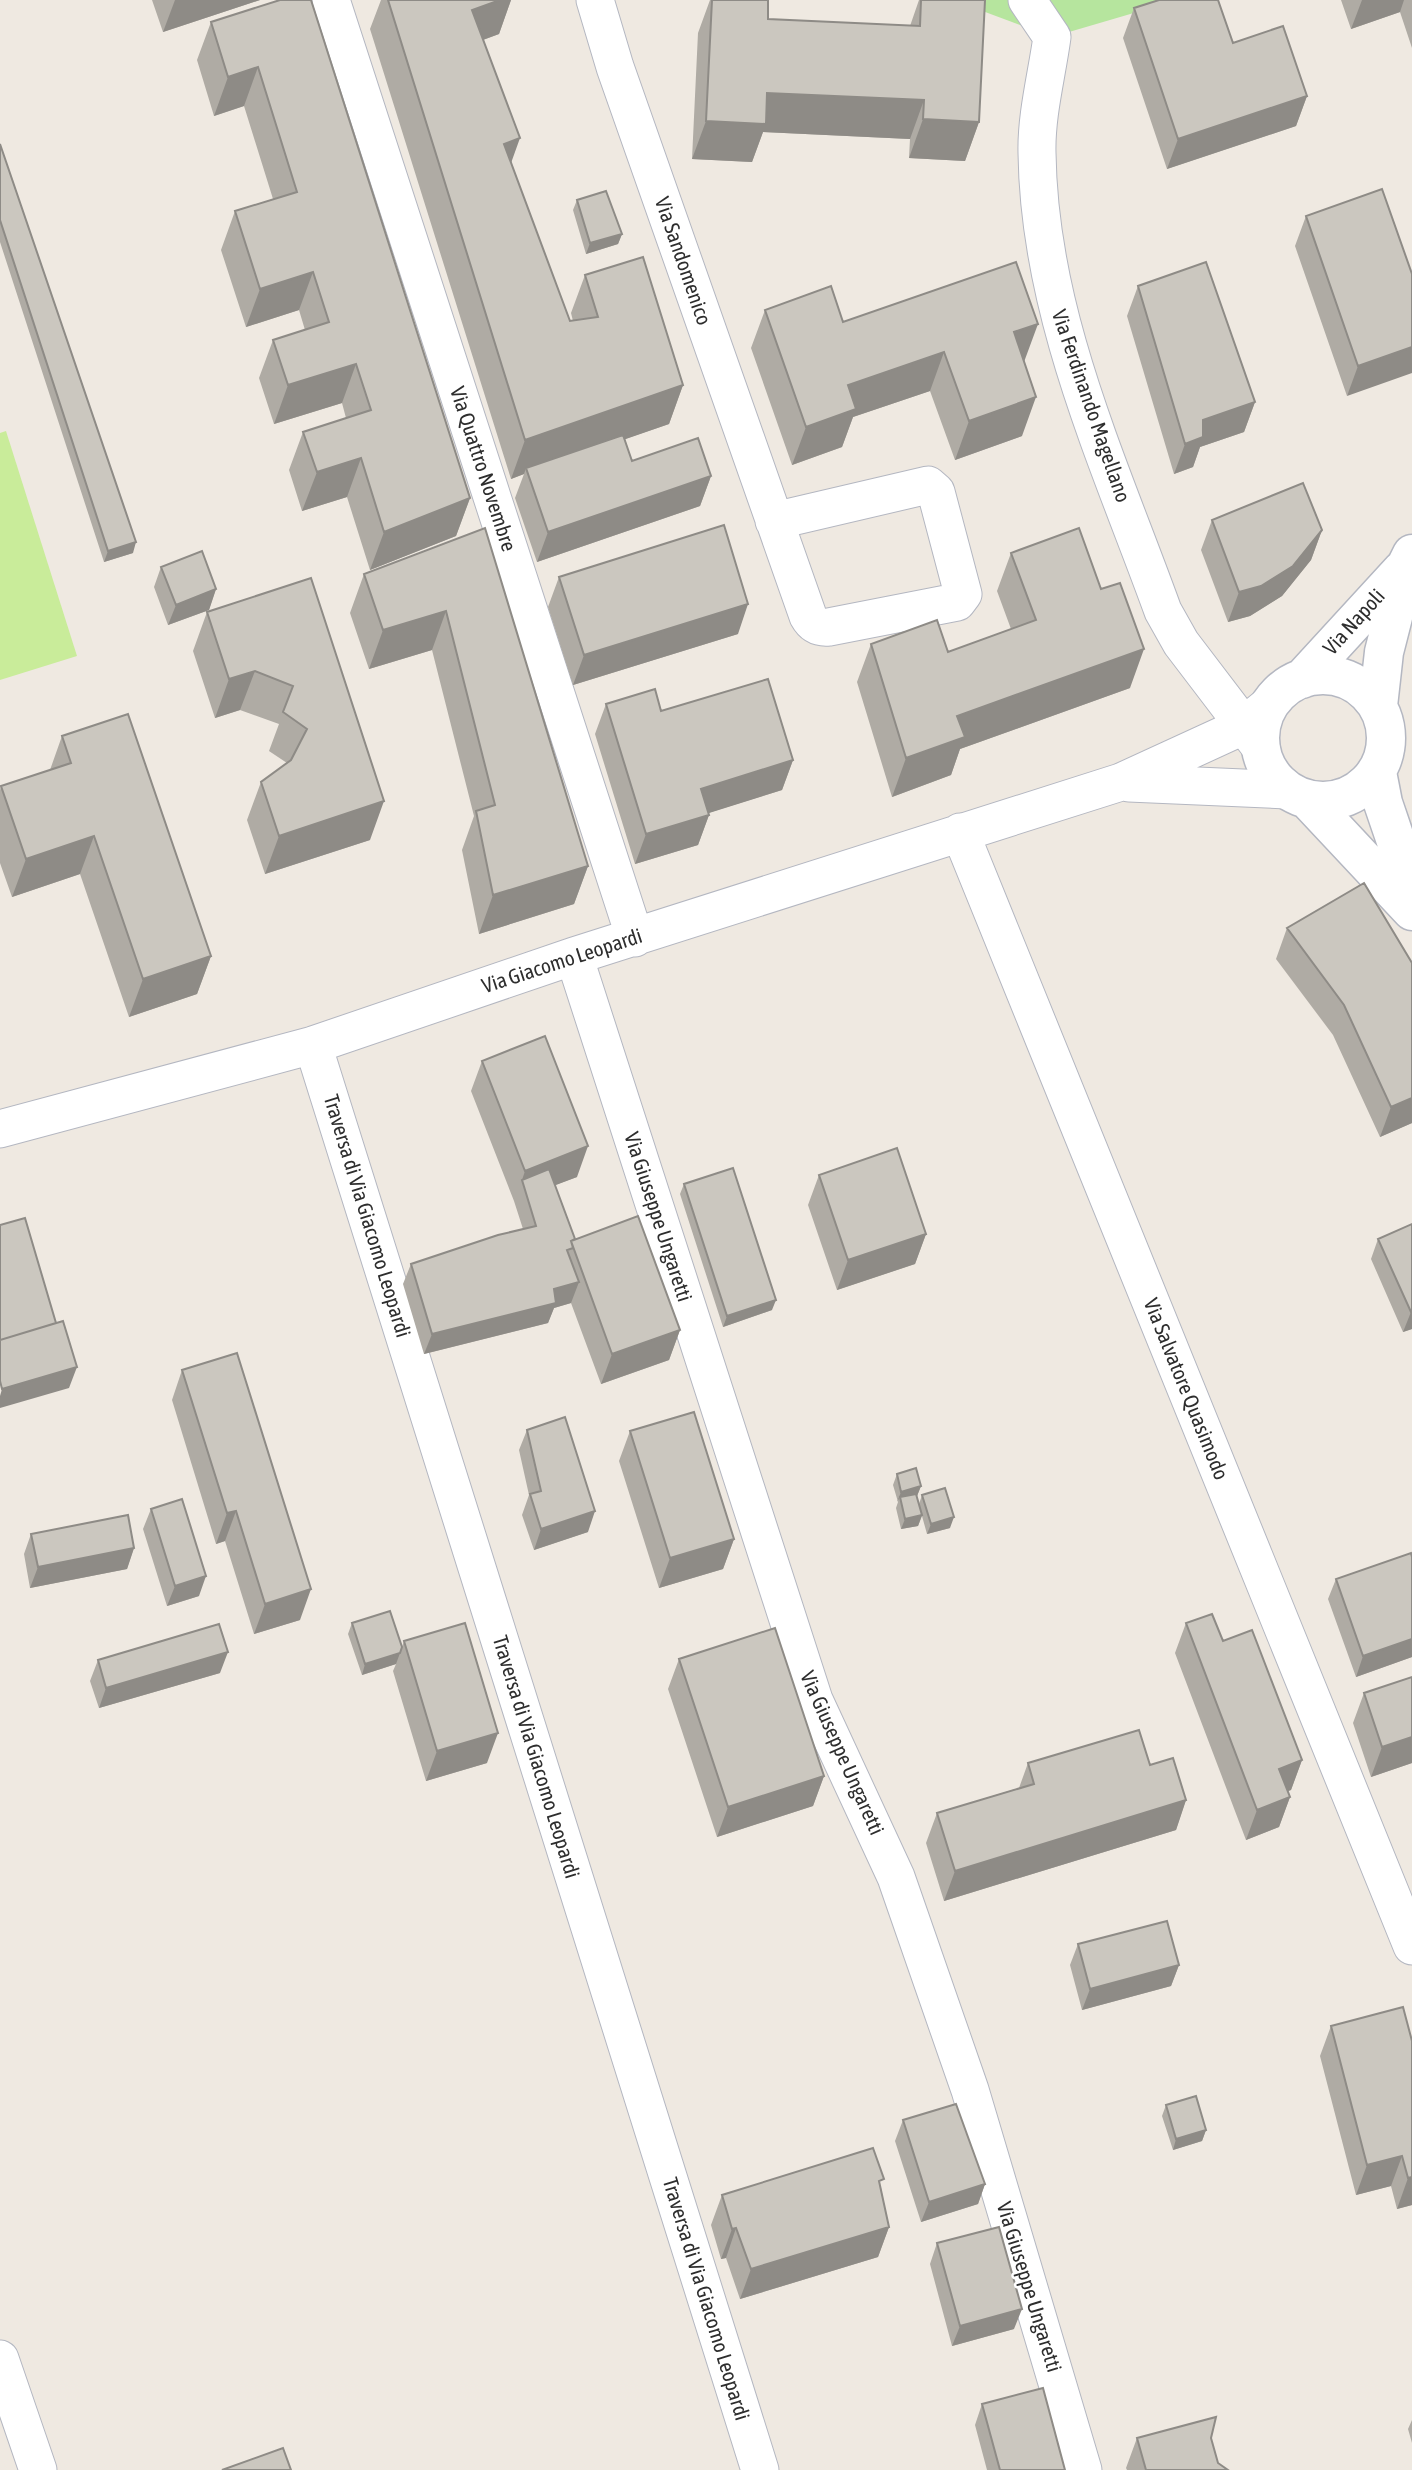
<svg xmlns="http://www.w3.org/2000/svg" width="1412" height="2470" font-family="'Asap Condensed',sans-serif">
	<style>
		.green { fill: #b6e59e }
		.pitch { fill: #c9ec9a }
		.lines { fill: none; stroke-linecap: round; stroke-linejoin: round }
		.minor-casing { stroke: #b4b7c1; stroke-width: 39 }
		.tertiary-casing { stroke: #b4b7c1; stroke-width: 41 }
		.minor { stroke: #fff; stroke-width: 37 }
		.tertiary { stroke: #fff; stroke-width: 38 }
		.wall { fill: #afaba4 }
		.shaded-wall { fill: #8e8b86 }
		.building { fill: #cbc7bf; stroke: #8e8b86; stroke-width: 2 }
		.labels { text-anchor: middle; stroke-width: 5; stroke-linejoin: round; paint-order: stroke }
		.street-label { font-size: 21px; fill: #2e2e2e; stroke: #fff }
	</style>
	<rect width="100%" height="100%" fill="#efe9e1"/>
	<!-- green -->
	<path class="green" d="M953,0H1178L1052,37Z"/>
	<!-- pitch -->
	<path class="pitch" d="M6,431L77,656L0,680V433Z"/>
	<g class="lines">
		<!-- minor casing -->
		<g class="minor-casing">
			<path id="minor" d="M331,0L635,938
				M595,0L615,67L808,616C813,625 818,628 829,627L957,602L963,594L936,492L928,485L774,521
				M1027,0L1052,37C1047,74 1036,115 1037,153C1039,314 1109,462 1163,611L1181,643L1261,748
				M1129,783L1287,790
				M960,832L1412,1946
				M574,956L814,1700L896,1877L970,2090L1083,2470
				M313,1045L760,2470
				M0,1129L313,1045L574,956L1121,782L1243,726L1270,704
				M0,2359L38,2470"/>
		</g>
		<!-- tertiary casing -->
		<g class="tertiary-casing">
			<path id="tertiary" d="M1260 738a63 63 0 1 1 126 0a63 63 0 1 1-126 0Z
				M1302,679L1402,570
				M1378,706L1384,652L1406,566L1412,554
				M1377,772L1383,803L1412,888
				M1307,799L1412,911"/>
		</g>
		<!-- minor -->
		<use href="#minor" class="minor"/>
		<!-- tertiary -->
		<use href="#tertiary" class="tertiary"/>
	</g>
	<!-- wall -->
	<path class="wall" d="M152,0H260L163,32Z
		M280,0L470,498L456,536L370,570L347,497L302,511L289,470L303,432L346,418L342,403L274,424L259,378L273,340L305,330L299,310L246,327L221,250L235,211L273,199L244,106L214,116L197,60L211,22Z
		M381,0H511L499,34L483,40L511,162L570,321H573L571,313L585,275L683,385L669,424L625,439L632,461L711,476L700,506L537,562L515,498L524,474L511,479L370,29Z
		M710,0H768V19L910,26L919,0H985L979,122L965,161L909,158L910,139L763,132L752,162L692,159L698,33Z
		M1341,0H1412V48L1400,12L1351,29Z
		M1134,8L1233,43L1307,96L1296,126L1167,169L1123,38Z
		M0,144L133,553L104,562L0,242Z
		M577,200L622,234L618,244L586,254L573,210Z
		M1306,216L1412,274L1347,396L1295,246Z
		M1138,286L1255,402L1244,432L1200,447L1193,467L1174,474L1127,316Z
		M765,310L843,322L1024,362L1022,436L955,460L930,391L853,417L842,447L792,465L751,348Z
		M1212,520L1322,530L1311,560L1282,596L1250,616L1228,622L1201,550Z
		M485,528L588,866L574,904L479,934L462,850L474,816L432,650L369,669L350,613L364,574Z
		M1011,553L1130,688L960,749L951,775L892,797L857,682L871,644L948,652L1011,629L997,591Z
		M161,567L216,589L209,610L168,625L154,587Z
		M559,577L738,634L573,685L548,607Z
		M311,578L370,840L265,874L247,820L261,782L287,763L269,751L279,724L240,710L215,718L193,651L207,612Z
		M606,704L661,711L793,760L782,790L708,813L709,815L698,845L635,864L595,734Z
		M62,736L211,956L197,994L129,1017L80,874L12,897L0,863V790L1,786L50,770Z
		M1287,928L1412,963V1123L1380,1137L1333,1035L1276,959Z
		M482,1061L577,1177L555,1185L575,1239L680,1330L669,1360L601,1384L571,1303L554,1308L548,1323L424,1354L403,1284L411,1264L523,1229L514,1201L471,1091Z
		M819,1175L926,1234L915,1264L837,1290L808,1205Z
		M684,1184L772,1310L723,1327L680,1194Z
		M1412,1224V1329L1403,1332L1371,1259L1378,1239Z
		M182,1370L300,1620L254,1634L225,1541L216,1544L172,1400Z
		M527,1430L588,1532L534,1550L522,1515L529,1495L519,1450Z
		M630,1431L734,1539L723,1569L659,1588L619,1461Z
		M897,1474L921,1486L917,1496L919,1504L922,1495L950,1528L927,1534L922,1516L918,1526L901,1529L896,1508L898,1502L893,1485Z
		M151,1509L199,1596L167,1606L143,1529Z
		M31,1534L134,1548L127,1569L30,1588L24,1554Z
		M1412,1557V1657L1356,1677L1328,1599L1336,1579Z
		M352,1623L402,1647L404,1641L487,1763L426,1781L393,1671L396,1664L362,1675L348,1634Z
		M1186,1623L1223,1641L1302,1760L1291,1790L1287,1791L1290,1797L1279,1827L1246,1840L1175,1653Z
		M679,1659L824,1776L813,1806L717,1837L668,1689Z
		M98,1660L220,1673L99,1708L90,1681Z
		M1412,1677V1763L1371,1777L1353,1723L1364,1693Z
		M1028,1763L1150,1765L1186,1800L1176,1830L944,1901L926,1843L937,1813L1019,1788Z
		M1078,1944L1179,1965L1171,1986L1082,2010L1070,1965Z
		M1331,2026L1412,2041V2205L1397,2209L1391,2186L1356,2195L1320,2056Z
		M1166,2105L1206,2130L1202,2141L1173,2150L1162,2116Z
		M903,2120L985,2184L978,2204L921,2222L895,2141Z
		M881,2188L889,2227L878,2257L740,2299L726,2258L721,2259L711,2225L722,2195Z
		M937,2243L1014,2329L952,2346L930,2264Z
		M982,2404L1065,2470H987L975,2425Z
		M1412,2420V2443L1408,2429Z
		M1137,2438H1211L1218,2463L1228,2470H1127L1126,2468Z"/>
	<!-- shaded-wall -->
	<path class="shaded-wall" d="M175,0H260L163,32Z
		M500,0H511L499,34L458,49L472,10Z
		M1362,0H1404L1400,12L1351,29Z
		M258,67L244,106L214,116L228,77Z
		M767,93L924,100L910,139L763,132L752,162L692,159L706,121Z
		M1307,96L1296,126L1167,169L1178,139Z
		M923,119L979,122L965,161L909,158Z
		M520,138L506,177L504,144Z
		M622,234L618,244L586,254L590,243Z
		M313,272L299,310L246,327L260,289Z
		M1038,324L1024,362L1014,332Z
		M1412,347V373L1347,396L1358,366Z
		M944,352L930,391L853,417L842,447L792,465L806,427L848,385Z
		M356,364L342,403L274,424L288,385Z
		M683,385L669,424L528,473L526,468L524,474L511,479L525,440Z
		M1036,397L1022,436L955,460L969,421Z
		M1255,402L1244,432L1200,447L1193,467L1174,474L1185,444L1203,420Z
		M361,458L347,497L302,511L317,472Z
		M711,476L700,506L537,562L548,532Z
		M470,498L456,536L370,570L384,532Z
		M1322,530L1311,560L1282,596L1250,616L1228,622L1239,592Z
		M136,542L133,553L104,562L108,551Z
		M216,589L209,610L168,625L176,605Z
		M748,604L738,634L573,685L584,655Z
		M446,611L432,650L369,669L383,630Z
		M1144,649L1130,688L960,749L951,775L892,797L906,758L957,716Z
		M255,671L240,710L215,718L229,679Z
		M793,760L782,790L690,819L701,789Z
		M384,801L370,840L265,874L279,836Z
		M709,815L698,845L635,864L646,834Z
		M94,836L80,874L12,897L26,859Z
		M588,866L574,904L479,934L493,895Z
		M211,956L197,994L129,1017L143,979Z
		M1412,1098V1123L1380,1137L1391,1107Z
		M588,1146L577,1177L527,1196L522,1180L525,1171Z
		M926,1234L915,1264L837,1290L848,1260Z
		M579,1282L571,1303L554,1308L548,1323L424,1354L432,1334L554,1289Z
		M776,1300L772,1310L723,1327L727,1316Z
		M1412,1311V1329L1403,1332L1411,1312Z
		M680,1330L669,1360L601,1384L612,1354Z
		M77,1367L69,1388L0,1408V1396L2,1389Z
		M921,1486L917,1496L900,1497L897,1502L901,1492Z
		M236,1511L225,1541L216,1544L227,1513Z
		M595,1511L588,1532L534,1550L541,1529Z
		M922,1515L918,1526L901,1529L905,1519Z
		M954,1517L950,1528L927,1534L931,1524Z
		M734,1539L723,1569L659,1588L670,1558Z
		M134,1548L127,1569L30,1588L38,1567Z
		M206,1576L199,1596L167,1606L175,1586Z
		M311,1589L300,1620L254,1634L265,1604Z
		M1412,1639V1657L1356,1677L1363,1656Z
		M228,1652L220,1673L99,1708L106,1688Z
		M400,1653L396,1664L362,1675L365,1664Z
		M498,1733L487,1763L426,1781L437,1751Z
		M1412,1737V1763L1371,1777L1382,1747Z
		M1302,1760L1291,1790L1268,1799L1279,1769Z
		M824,1776L813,1806L717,1837L728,1807Z
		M1290,1797L1279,1827L1246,1840L1257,1810Z
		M1186,1800L1176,1830L944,1901L955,1871Z
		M1179,1965L1171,1986L1082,2010L1090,1989Z
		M1206,2130L1202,2141L1173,2150L1176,2139Z
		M1402,2156L1391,2186L1356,2195L1367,2165Z
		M1412,2177V2205L1397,2209L1408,2178Z
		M985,2184L978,2204L921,2222L929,2202Z
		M889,2227L878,2257L740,2299L751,2269Z
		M736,2228L726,2258L721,2259L732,2229Z
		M1022,2309L1014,2329L952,2346L960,2326Z"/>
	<!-- building -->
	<path class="building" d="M280,0H311L470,498L384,532L361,458L317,472L303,432L371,410L356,364L288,385L273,340L329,322L313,272L260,289L235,211L297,192L258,67L228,77L211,22Z
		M388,0H500L472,10L520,138L504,144L570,321L598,317L585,275L643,257L683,385L525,440Z
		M712,0H768V19L920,26L921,0H985L979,122L923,119L924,100L767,93L766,124L706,121Z
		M1159,0H1218L1233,43L1283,26L1307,96L1178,139L1134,8Z
		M0,144L136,542L108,551L0,220Z
		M1382,189L1412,274V347L1358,366L1306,216Z
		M606,191L622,234L590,243L577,200Z
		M1016,262L1038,324L1014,332L1036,397L969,421L944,352L848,385L856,409L806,427L765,310L831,286L843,322Z
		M1206,262L1255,402L1203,420V437L1185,444L1138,286Z
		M623,435L632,461L698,438L711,476L548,532L526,468Z
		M1303,483L1322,530L1293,566L1261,586L1239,592L1212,520Z
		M724,525L748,604L584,655L559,577Z
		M485,528L588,866L493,895L476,811L495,805L446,611L383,630L364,574Z
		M1079,528L1101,589L1120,583L1144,649L957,716L965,737L906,758L871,644L937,620L948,652L1036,620L1011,553Z
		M202,551L216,589L176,605L161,567Z
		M311,578L384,801L279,836L261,782L291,760L307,729L283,712L293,686L255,671L229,679L207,612Z
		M768,679L793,760L701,789L709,815L646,834L606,704L655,689L661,711Z
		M128,714L211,956L143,979L94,836L26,859L1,786L71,763L62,736Z
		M1364,883L1412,963V1098L1391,1107L1344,1005L1287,928Z
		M545,1036L588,1146L525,1171L482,1061Z
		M897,1148L926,1234L848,1260L819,1175Z
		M733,1168L776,1300L727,1316L684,1184Z
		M549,1169L575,1239L571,1241L573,1248L567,1250L579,1282L554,1289L556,1303L432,1334L411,1264L498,1235L536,1226L522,1180Z
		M638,1216L680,1330L612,1354L571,1241Z
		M25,1218L56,1323L0,1340V1225Z
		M1412,1224V1311L1411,1312L1378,1239Z
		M63,1321L77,1367L2,1389L0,1381V1340Z
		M237,1353L311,1589L265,1604L236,1511L227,1513L182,1370Z
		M694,1412L734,1539L670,1558L630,1431Z
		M565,1417L595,1511L541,1529L530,1494L541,1491L527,1430Z
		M916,1468L921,1486L901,1492L897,1474Z
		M945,1488L954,1517L931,1524L922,1495Z
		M916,1494L922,1515L905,1519L900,1497Z
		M182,1499L206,1576L175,1586L151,1509Z
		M128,1515L134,1548L38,1567L31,1534Z
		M1411,1553L1412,1557V1639L1363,1656L1336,1579Z
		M390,1611L402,1647L400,1653L365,1664L352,1623Z
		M1212,1614L1223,1641L1252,1630L1302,1760L1279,1769L1290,1797L1257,1810L1186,1623Z
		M465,1623L498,1733L437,1751L404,1641Z
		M219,1624L228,1652L106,1688L98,1660Z
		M775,1628L824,1776L728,1807L679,1659Z
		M1412,1677V1737L1382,1747L1364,1693Z
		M1139,1730L1150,1765L1173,1758L1186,1800L955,1871L937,1813L1034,1784L1028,1763Z
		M1167,1921L1179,1965L1090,1989L1078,1944Z
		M1403,2007L1412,2041V2177L1408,2178L1402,2156L1367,2165L1331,2026Z
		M1196,2096L1206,2130L1176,2139L1166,2105Z
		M956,2104L985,2184L929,2202L903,2120Z
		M873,2148L884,2179L879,2181L889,2227L751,2269L736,2228L732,2229L722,2195Z
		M999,2227L1022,2309L960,2326L937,2243Z
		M1043,2388L1065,2470H1000L982,2404Z
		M1216,2417L1211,2438L1218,2463L1228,2470H1146L1137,2438Z
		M283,2448L291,2470H222Z"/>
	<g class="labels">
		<!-- street labels -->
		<g class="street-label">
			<text transform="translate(683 261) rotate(71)" y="7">Via Sandomenico</text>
			<text transform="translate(1091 406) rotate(71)" y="7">Via Ferdinando Magellano</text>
			<text transform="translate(483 469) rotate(72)" y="7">Via Quattro Novembre</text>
			<text transform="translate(1354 622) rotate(-48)" y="7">Via Napoli</text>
			<text transform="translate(562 961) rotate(-18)" y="7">Via Giacomo Leopardi</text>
			<text transform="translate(367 1216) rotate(73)" y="7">Traversa di Via Giacomo Leopardi</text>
			<text transform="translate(658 1217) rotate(72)" y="7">Via Giuseppe Ungaretti</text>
			<text transform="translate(1186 1389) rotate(68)" y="7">Via Salvatore Quasimodo</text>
			<text transform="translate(842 1753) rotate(66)" y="7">Via Giuseppe Ungaretti</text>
			<text transform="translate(536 1757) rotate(73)" y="7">Traversa di Via Giacomo Leopardi</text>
			<text transform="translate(1029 2287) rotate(73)" y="7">Via Giuseppe Ungaretti</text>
			<text transform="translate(706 2299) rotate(73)" y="7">Traversa di Via Giacomo Leopardi</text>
		</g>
	</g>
</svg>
